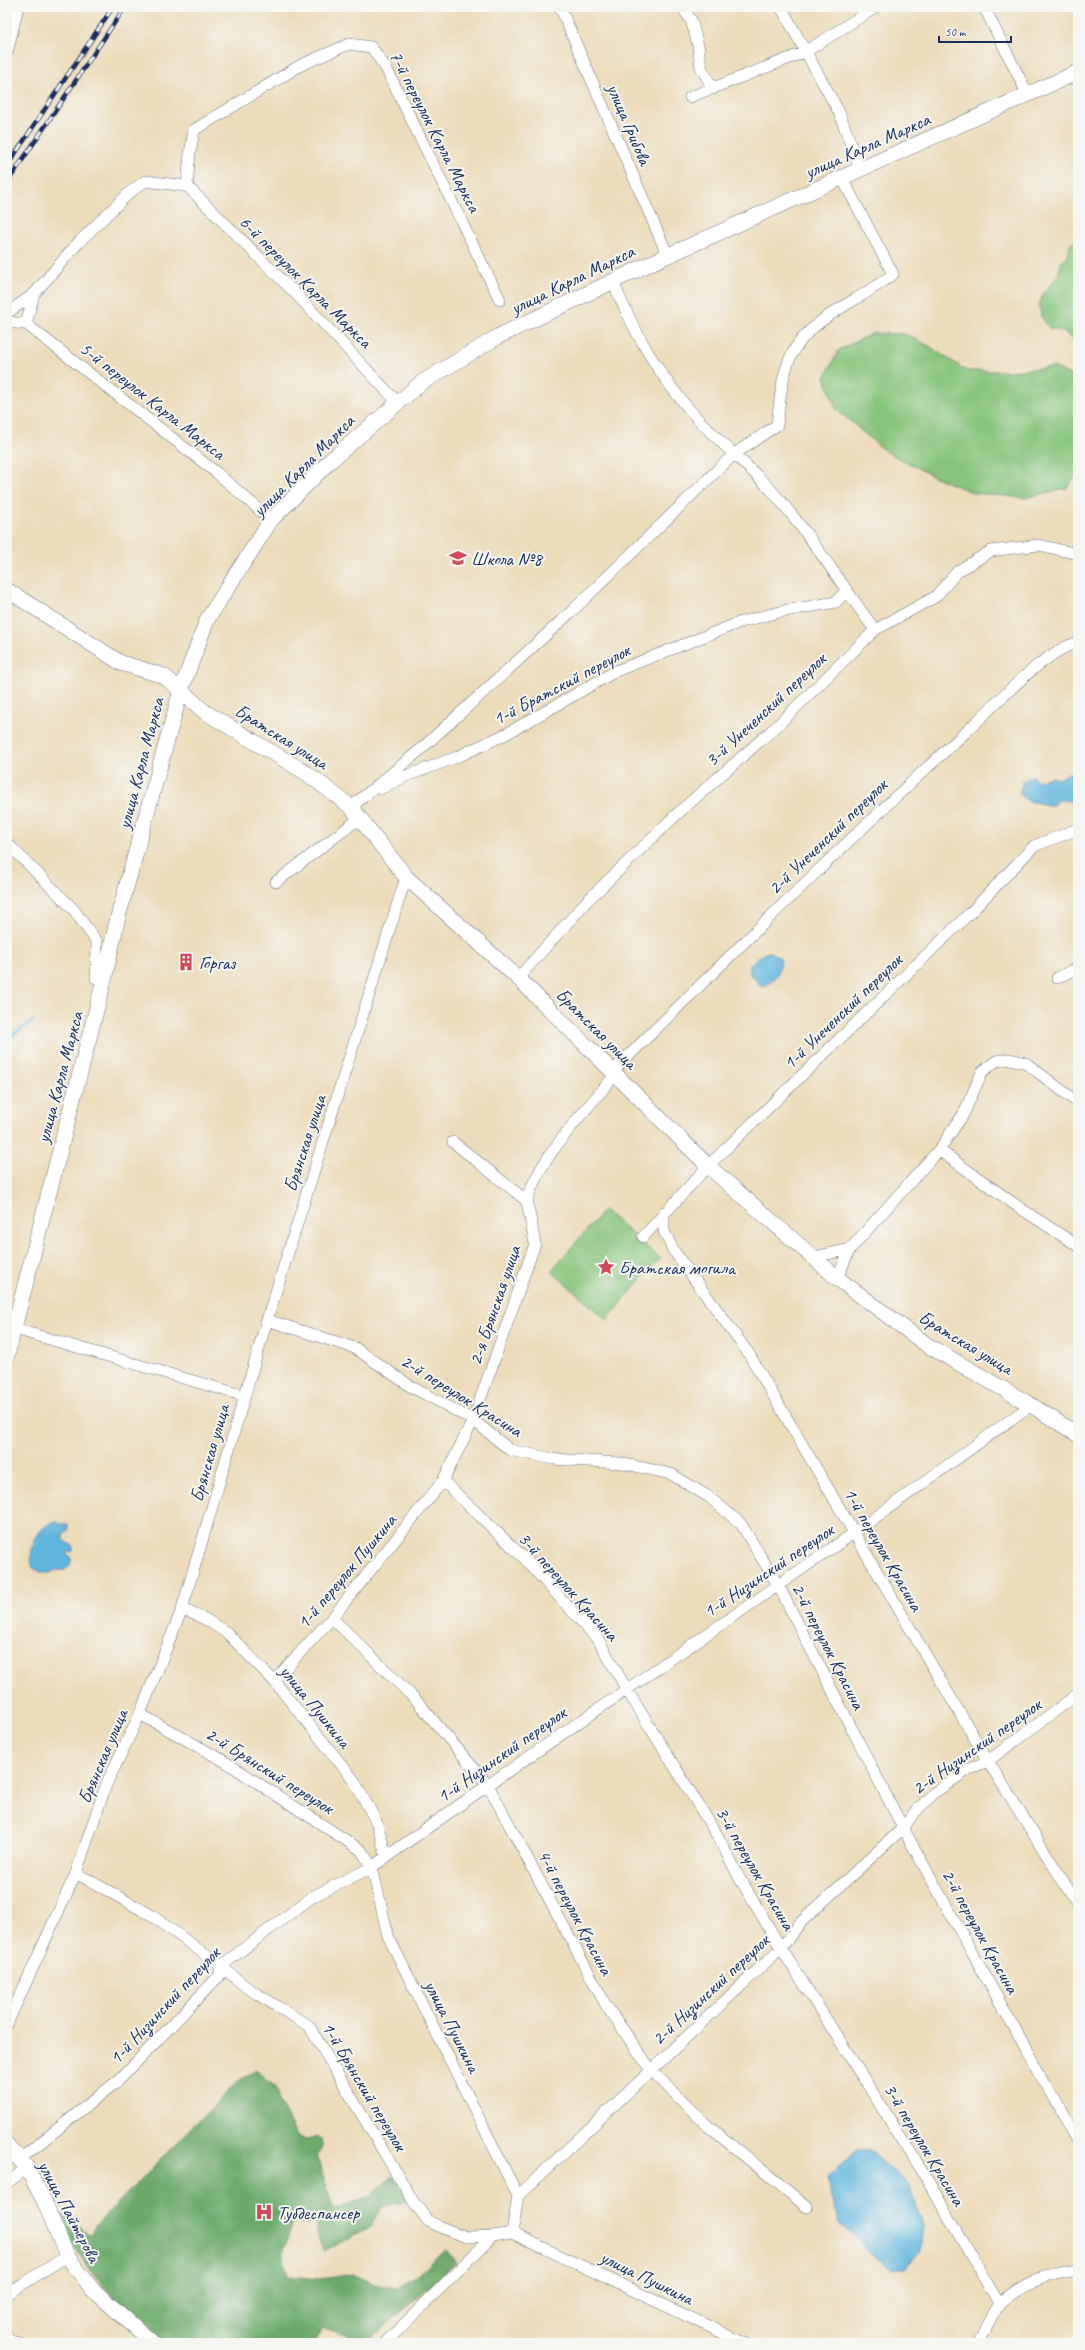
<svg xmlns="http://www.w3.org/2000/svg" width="1085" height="2350" font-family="Caveat,sans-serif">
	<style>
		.green { fill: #87c47b; stroke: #517a6c }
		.forest { fill: #6daa6b; stroke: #446c64 }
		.water { fill: #60b5dd; stroke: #3e729e }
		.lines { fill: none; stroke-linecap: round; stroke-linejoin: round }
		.stream { stroke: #60b5dd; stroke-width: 3 }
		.street-casing { stroke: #646c7e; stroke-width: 12 }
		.secondary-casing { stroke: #646c7e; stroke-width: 16 }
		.street { stroke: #fff; stroke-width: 11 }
		.secondary { stroke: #fff; stroke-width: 15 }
		.rail-casing { stroke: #1b2f5e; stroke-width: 4.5 }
		.rail { stroke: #f6f6f2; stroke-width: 3; stroke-dasharray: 9; stroke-linecap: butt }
		.labels { text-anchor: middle; stroke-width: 4; stroke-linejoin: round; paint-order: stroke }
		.street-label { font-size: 19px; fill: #1b2f5e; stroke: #f6f6f2 }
		.poi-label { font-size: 19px; fill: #1b2f5e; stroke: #f6f6f2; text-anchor: start }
	</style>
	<rect width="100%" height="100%" fill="#f6f6f2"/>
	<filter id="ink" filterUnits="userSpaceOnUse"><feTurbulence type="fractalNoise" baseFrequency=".025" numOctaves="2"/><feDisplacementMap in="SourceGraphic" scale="8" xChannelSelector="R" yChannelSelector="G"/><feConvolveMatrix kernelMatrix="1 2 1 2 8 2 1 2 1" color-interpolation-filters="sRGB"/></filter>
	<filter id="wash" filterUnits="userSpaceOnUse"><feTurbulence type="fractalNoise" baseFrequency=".012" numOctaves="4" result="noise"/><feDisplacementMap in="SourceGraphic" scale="16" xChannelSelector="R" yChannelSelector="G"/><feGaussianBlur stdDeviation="0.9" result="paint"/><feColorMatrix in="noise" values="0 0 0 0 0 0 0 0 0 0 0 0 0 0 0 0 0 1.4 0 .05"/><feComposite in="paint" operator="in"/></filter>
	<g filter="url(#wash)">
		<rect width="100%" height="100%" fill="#eddcba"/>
		<!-- green -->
		<path class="green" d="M1078,242V338L1073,339L1064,332L1049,328L1041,316L1039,305L1043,294L1058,275L1061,262L1068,256L1070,244Z
			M873,333L905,334L929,346L967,371H1011L1054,367L1078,379V473L1067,488L1024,498L974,493L935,477L885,451L836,409L825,377L839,350Z
			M604,1210L660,1258L607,1320L551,1271Z"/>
		<!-- forest -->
		<path class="forest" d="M256,2069L275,2087L280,2103L298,2138L307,2140L316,2136L321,2139L323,2148L317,2157L334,2209L370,2197L392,2176L410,2199L383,2207L370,2227L324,2251L318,2238L315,2221L293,2224L282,2252L288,2276L321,2279L353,2274L375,2284L396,2288L416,2276L446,2249L456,2263L372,2338L353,2337L324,2328L314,2343H165C122,2312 79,2264 58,2216L59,2214L68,2217L90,2235L97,2224L232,2087Z"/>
		<!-- water -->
		<path class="water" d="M1078,771V802L1059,800L1053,805C1043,806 1038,801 1029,802L1019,793L1023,781L1032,776L1038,781L1050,777L1059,779L1071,772Z
			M770,952L780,958C784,968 772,985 762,987L750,974L749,964C757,962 760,953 770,952Z
			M56,1521L60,1524H68V1531L63,1535V1540L73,1546V1551L67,1552L66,1554L71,1558C72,1564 69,1567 65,1570H56L50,1573H43L33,1568C27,1550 37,1526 56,1521Z
			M855,2150L870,2151L908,2184L923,2225L920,2251L906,2269H890L880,2262L841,2224L831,2199L828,2178Z"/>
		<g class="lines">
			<!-- stream -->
			<path class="stream" d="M7,1039L33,1021"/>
		</g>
	</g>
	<g filter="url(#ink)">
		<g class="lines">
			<!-- street casing -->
			<g class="street-casing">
				<path id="street" d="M560,7L668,256
					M682,7L691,20L698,45L701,67L713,89
					M781,7L839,112L860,169
					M984,7L1028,95
					M7,53L18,7
					M690,97L805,52L876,7
					M187,186L295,293L398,403
					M613,282C635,334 658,375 696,417C720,443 748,465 772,491C810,534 841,584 875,630
					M7,313L34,294L78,243L129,193L145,181L187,186L190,153L194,130L301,65L349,44L371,47L386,68L500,300
					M7,322L26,324L217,473L271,520
					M26,324L34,294
					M380,789L406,776L457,757L506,734L616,671L741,622L784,611L836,602L846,591
					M351,807L420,750L571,612L733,455L777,425C780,401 781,377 791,356C810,316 861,301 893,274L842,178
					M7,843L74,910L97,942L96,978L104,980
					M276,882L360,818
					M518,978L586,902L677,814L777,726L875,630L935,597L958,571L991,551L1039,545L1078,554
					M1057,978L1078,968
					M613,1071C730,956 846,841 967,731C991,709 1048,647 1078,643
					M939,1150L1020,1208L1078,1246
					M527,1201C537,1160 588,1108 615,1075
					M664,1212V1231L673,1250L749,1354L988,1761L1078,1905
					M643,1237L708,1166L970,913L1034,846L1078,829
					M814,1257L850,1249
					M837,1278L850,1249L939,1150L963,1115L982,1072L996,1061L1010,1059L1026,1063L1078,1103
					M267,1320L355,1348L410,1386L473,1420L510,1450L553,1459L621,1463L671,1474L709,1497L741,1524L778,1585L903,1828L1078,2143
					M8,1327L245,1396
					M443,1481L525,1559L599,1641L627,1690L717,1835L740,1879L781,1948L921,2169L999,2304
					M182,1609L205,1619L227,1633L274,1681L353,1779L377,1823L386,1856
					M332,1618L416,1700L488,1785L607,2007L651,2070L708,2126L807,2207
					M274,1681L332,1618L443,1481L473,1420L535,1244L527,1201L453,1142
					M140,1714L224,1761L361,1850L372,1867L388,1936L518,2196
					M76,1873L151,1915L221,1966L246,1987L309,2026L413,2201L428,2221L450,2231L467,2237L493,2236
					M7,2024L76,1873L106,1785L140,1714L182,1609L267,1320L406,877
					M19,2160L120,2079L220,1975L221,1966L312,1897L372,1867L488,1785L854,1533L1031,1405
					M7,2183L27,2168
					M518,2196L781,1948L801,1922L903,1828L915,1812L934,1793L969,1769L988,1761L1078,1694
					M512,2233L744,2343
					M7,2294L67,2256
					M7,2335L9,2341L19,2343
					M385,2343L493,2236L512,2233L518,2196
					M979,2343C985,2331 990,2316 999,2305C1014,2283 1053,2272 1078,2269"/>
			</g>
			<!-- secondary casing -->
			<g class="secondary-casing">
				<path id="secondary" d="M7,590L121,663L164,676L205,712L308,774L351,807L406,877L518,978L708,1166L837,1278L927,1345L1031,1405L1078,1435
					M7,1355L104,980L118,917L181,690L207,620L271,520L330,461L421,383L499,336L651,263L1078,72
					M7,2145L27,2168L45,2203L67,2256L92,2289L153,2343"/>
			</g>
			<!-- street -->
			<use href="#street" class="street"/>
			<!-- secondary -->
			<use href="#secondary" class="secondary"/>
			<!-- rail casing -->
			<g class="rail-casing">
				<path id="rail" d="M7,166L113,7
					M7,183L125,7"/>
			</g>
			<!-- rail -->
			<use href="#rail" class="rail"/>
		</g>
	</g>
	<!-- icons -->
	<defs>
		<g id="school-bare" transform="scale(1.38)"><path d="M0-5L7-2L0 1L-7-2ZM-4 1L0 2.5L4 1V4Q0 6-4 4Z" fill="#d1495b" stroke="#f6f6f2" stroke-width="2.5" paint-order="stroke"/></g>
		<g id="building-bare" transform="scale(1.38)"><path d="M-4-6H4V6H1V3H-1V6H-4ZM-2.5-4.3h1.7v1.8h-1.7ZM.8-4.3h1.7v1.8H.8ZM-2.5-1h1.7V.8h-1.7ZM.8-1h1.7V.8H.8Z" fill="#d1495b" stroke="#f6f6f2" stroke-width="2.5" paint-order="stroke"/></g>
		<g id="sight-bare" transform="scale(1.38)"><path d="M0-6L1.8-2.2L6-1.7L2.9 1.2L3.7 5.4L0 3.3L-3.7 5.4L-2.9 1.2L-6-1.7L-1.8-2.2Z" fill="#d1495b" stroke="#f6f6f2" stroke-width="2.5" paint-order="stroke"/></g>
		<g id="hospital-bare" transform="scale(1.38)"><path d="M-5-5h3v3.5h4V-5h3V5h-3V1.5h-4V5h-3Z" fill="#d1495b" stroke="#f6f6f2" stroke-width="2.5" paint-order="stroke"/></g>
	</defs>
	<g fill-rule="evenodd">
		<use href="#school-bare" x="458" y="558"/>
		<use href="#building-bare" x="186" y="962"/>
		<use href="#sight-bare" x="606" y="1267"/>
		<use href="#hospital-bare" x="264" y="2212"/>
	</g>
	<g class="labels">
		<!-- street labels -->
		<g class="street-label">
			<text transform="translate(630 124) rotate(67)" y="7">улица Грибова</text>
			<text transform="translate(436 131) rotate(63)" y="7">7-й переулок Карла Маркса</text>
			<text transform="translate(867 145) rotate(-24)" y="7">улица Карла Маркса</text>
			<text transform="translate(572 279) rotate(-26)" y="7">улица Карла Маркса</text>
			<text transform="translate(306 281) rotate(45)" y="7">6-й переулок Карла Маркса</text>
			<text transform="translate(153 400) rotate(38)" y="7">5-й переулок Карла Маркса</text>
			<text transform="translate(303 465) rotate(-45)" y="7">улица Карла Маркса</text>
			<text transform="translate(561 684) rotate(-28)" y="7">1-й Братский переулок</text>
			<text transform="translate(765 709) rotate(-43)" y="7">3-й Унеченский переулок</text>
			<text transform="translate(282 736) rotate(32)" y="7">Братская улица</text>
			<text transform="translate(140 763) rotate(-75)" y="7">улица Карла Маркса</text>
			<text transform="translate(827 836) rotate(-44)" y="7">2-й Унеченский переулок</text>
			<text transform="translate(842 1011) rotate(-44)" y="7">1-й Унеченский переулок</text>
			<text transform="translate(597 1028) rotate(45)" y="7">Братская улица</text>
			<text transform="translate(59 1077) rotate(-75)" y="7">улица Карла Маркса</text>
			<text transform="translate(304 1143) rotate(-72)" y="7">Брянская улица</text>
			<text transform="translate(494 1305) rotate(-71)" y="7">2-я Брянская улица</text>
			<text transform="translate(966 1342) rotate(31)" y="7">Братская улица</text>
			<text transform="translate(462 1395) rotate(32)" y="7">2-й переулок Красина</text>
			<text transform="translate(209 1453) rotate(-74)" y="7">Брянская улица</text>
			<text transform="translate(884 1549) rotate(60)" y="7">1-й переулок Красина</text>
			<text transform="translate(768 1570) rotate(-34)" y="7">1-й Низинский переулок</text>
			<text transform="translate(346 1571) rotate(-50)" y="7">1-й переулок Пушкина</text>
			<text transform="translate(569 1586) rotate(48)" y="7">3-й переулок Красина</text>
			<text transform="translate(829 1646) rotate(63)" y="7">2-й переулок Красина</text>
			<text transform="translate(316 1706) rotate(51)" y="7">улица Пушкина</text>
			<text transform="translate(976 1746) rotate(-35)" y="7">2-й Низинский переулок</text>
			<text transform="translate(501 1754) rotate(-35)" y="7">1-й Низинский переулок</text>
			<text transform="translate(102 1756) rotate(-67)" y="7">Брянская улица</text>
			<text transform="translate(270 1770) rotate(32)" y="7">2-й Брянский переулок</text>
			<text transform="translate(756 1868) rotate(60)" y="7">3-й переулок Красина</text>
			<text transform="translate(576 1912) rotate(62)" y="7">4-й переулок Красина</text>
			<text transform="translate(981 1931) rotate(61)" y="7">2-й переулок Красина</text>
			<text transform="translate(710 1989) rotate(-43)" y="7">2-й Низинский переулок</text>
			<text transform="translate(164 2005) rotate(-47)" y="7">1-й Низинский переулок</text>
			<text transform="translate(453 2026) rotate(63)" y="7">улица Пушкина</text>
			<text transform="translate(365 2086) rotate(59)" y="7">1-й Брянский переулок</text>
			<text transform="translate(925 2144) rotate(59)" y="7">3-й переулок Красина</text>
			<text transform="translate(70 2211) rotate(62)" y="7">улица Пайтерова</text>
			<text transform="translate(647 2277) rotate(26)" y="7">улица Пушкина</text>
		</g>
		<!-- poi labels -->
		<g class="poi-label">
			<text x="471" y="565">Школа №8</text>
			<text x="199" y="969">Горгаз</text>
			<text x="619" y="1274">Братская могила</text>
			<text x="277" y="2219">Тубдеспансер</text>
		</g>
	</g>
	<!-- margin -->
	<rect width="1085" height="2350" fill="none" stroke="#f6f6f2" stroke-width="24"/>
	<!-- scale -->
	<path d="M939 36v6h72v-6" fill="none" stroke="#1b2f5e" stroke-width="2"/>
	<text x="945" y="36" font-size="12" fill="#1b2f5e" stroke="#f6f6f2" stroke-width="3" paint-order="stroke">50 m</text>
</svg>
